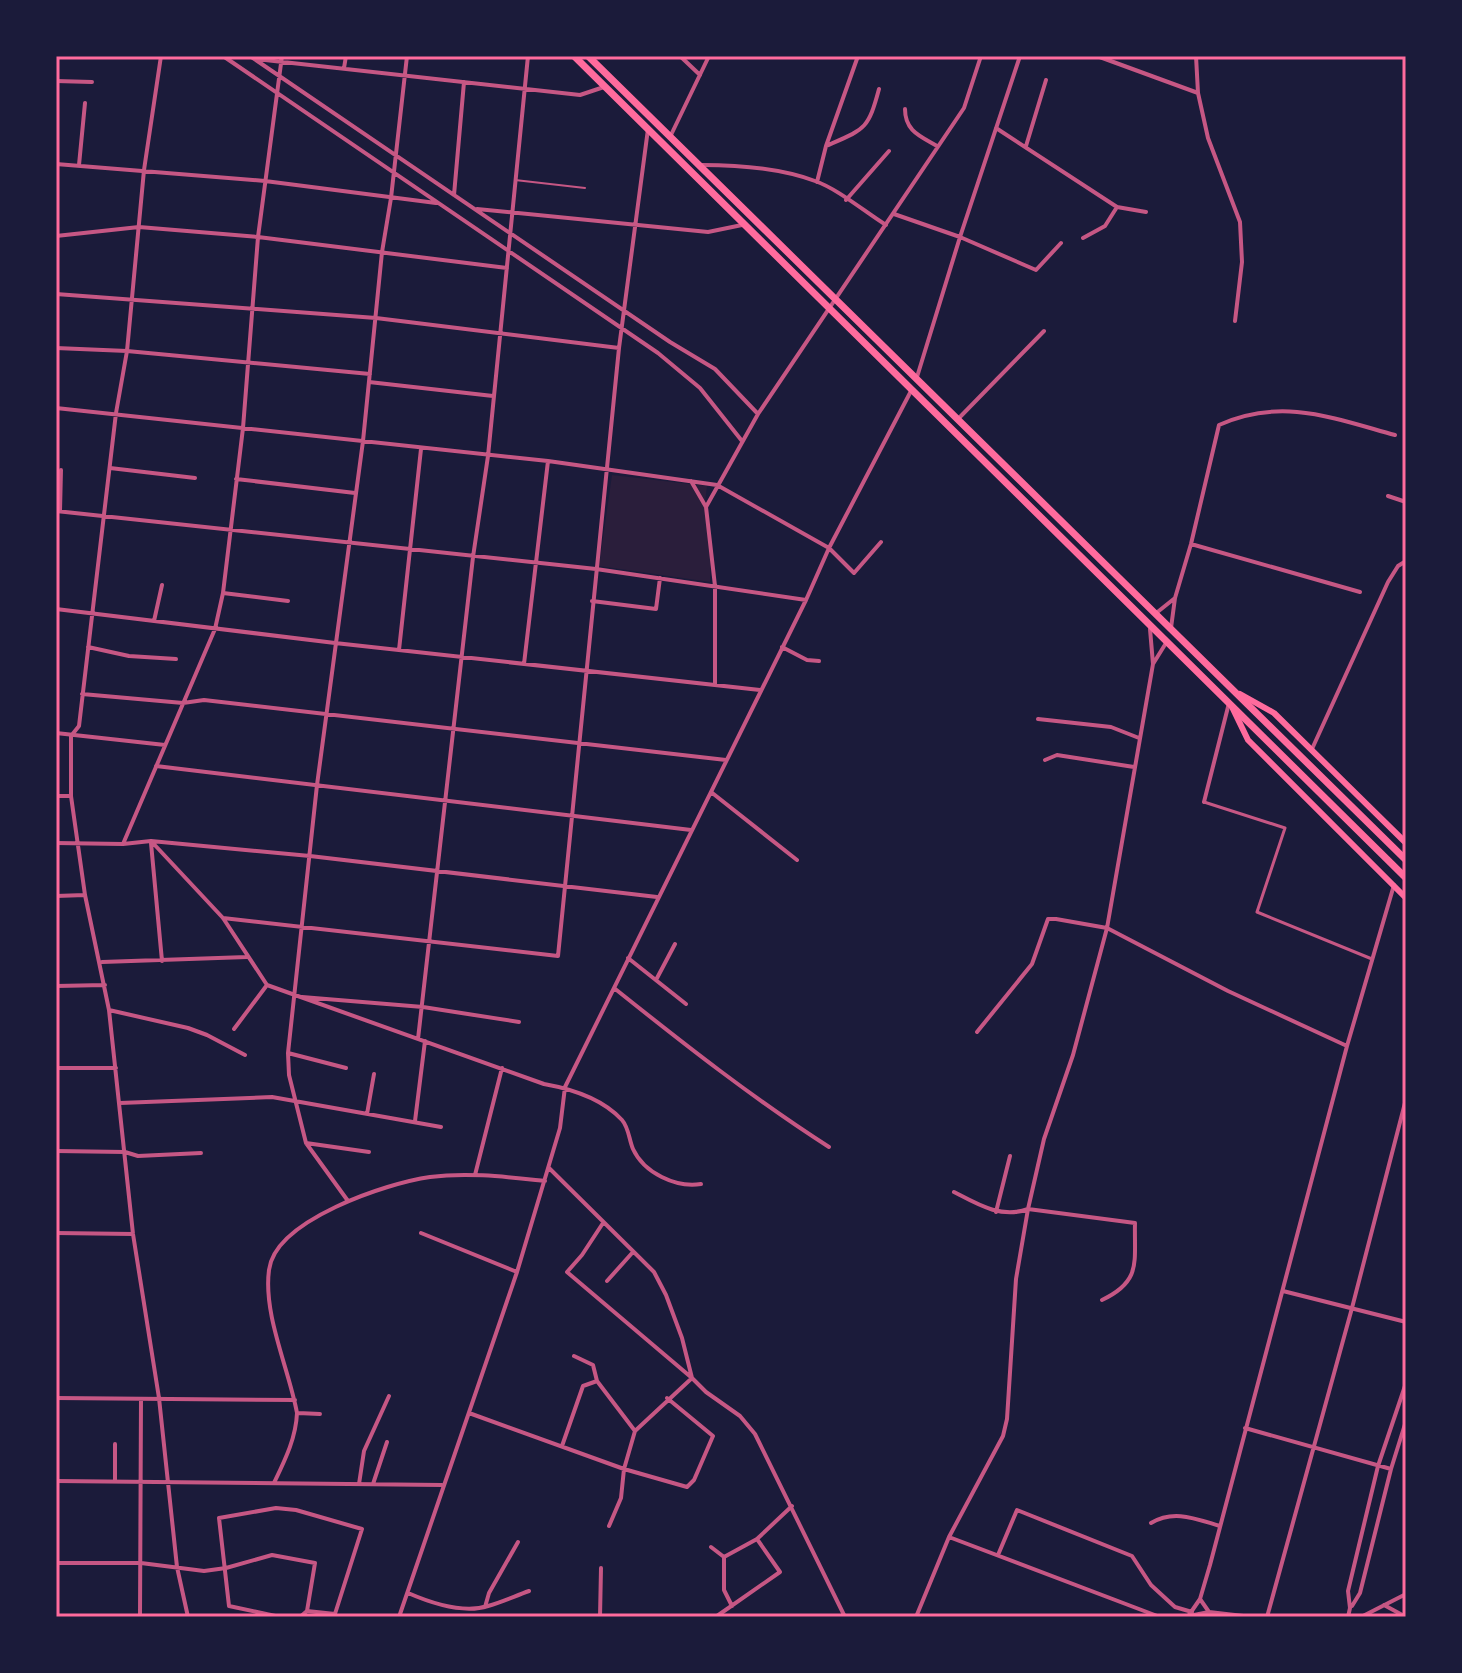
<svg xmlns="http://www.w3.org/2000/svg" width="1462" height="1673" font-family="Overpass,sans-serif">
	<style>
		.green { fill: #2a1e3b }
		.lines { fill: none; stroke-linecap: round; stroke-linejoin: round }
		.service { stroke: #c65784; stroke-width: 2 }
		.pedestrian { stroke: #c65784; stroke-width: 3 }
		.minor { stroke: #c65784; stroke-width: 4 }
		.secondary { stroke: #ff6b9d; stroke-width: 6 }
		.trunk { stroke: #ff6b9d; stroke-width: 7 }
		.neatline { fill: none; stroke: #ff6b9d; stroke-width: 3 }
	</style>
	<rect width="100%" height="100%" fill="#1b1b3a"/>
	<!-- green -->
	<path class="green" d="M612,475L707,486L705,503L711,537L710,582L599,566Z"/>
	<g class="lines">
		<!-- service -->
		<path class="service" d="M515,180L585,188"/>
		<!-- pedestrian -->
		<path class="pedestrian" d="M1204,802L1285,828L1257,912L1372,959"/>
		<!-- minor -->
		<path class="minor" d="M161,56L144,170L127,351L116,413L79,726L71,736V796L85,895L109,1010L133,1234L159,1398L177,1567L188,1617
			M223,56L658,353L700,388L742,441
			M250,56L670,342L715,369L758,414
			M680,56L700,75
			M1097,56L1198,93
			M1196,56L1198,93L1208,138L1240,222L1242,262L1235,321
			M256,59L580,95L604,87
			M344,68L346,56
			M56,81L92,82
			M905,109C905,131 920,136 937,146
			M996,128L1117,207L1146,212
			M670,137L709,56
			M826,146C865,129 868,130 879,89
			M1026,146L1046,80
			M56,164L265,181L436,203
			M79,165L85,103
			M702,165C739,165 780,168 815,181C838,189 865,212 886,225
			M817,182L826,146L858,56
			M454,195L464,82
			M846,200L889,151
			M477,209L708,232L742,225
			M894,214L960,237L1036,270L1061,243
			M56,236L139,227L258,237L507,268
			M1083,238L1105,226L1117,207
			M56,294L376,318L619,348
			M56,348L127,351L370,374
			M917,377L960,237L1020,56
			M369,382L493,396
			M56,408L548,461L717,485L829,548L854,573L881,542
			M959,418L1044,331
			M110,468L195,478
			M236,479L355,493
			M691,481L706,507L715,586V684
			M1388,496L1406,502
			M706,507L758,414L964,108L981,56
			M56,511L596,569L806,600
			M60,511L61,470
			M1191,544L1360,592
			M223,593L288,601
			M592,601L656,609L660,578
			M56,609L335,643L760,690
			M1155,614L1175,598
			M154,621L162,585
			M1171,628L1175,598L1191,544L1219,425C1281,397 1333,418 1395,435
			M88,647L129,656L176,659
			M782,647L807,660L819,661
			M399,650L421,449
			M524,664L548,461
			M1153,664L1166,643
			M82,694L183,703L204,700L726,760
			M1038,719L1111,727L1139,738
			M56,733L165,745
			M1312,749L1388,582L1398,566L1406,561
			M1045,760L1057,755L1134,767
			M156,766L691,830
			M711,792L797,860
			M56,796H71
			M1204,802L1229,703
			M151,841L223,918L267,985L544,1084C572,1089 602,1098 622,1120C629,1128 629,1140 633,1149C644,1173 676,1188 701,1184
			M56,843L123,844L151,841L310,856L657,897
			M151,843L162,961
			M123,844L215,629L223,593L243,428L258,237L282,56
			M56,896L85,895
			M223,918L558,956L619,348L648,129
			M628,958L686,1004
			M102,962L247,957
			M656,980L675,944
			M56,986L105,985
			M614,988C684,1044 754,1099 829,1147
			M302,997L423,1007L519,1022
			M109,1010L188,1028L207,1035L245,1055
			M234,1029L267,985
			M977,1032L1032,964L1048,919H1056L1107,928L1228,991L1347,1046
			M418,1039L473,557L488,456L528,56
			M288,1053L346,1068
			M56,1068H116
			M120,1103L272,1097L441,1127
			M367,1114L374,1074
			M415,1121L425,1041
			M306,1143L369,1152
			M56,1151L125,1152L138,1156L201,1153
			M549,1168L654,1272L666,1295L682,1338L692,1378L706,1392L740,1416L755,1434L845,1617
			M475,1175L502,1068
			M954,1192C977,1204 1001,1219 1028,1209L1135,1223C1134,1262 1142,1281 1102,1300
			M348,1201L306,1143L289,1075L288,1053L317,785L363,441L382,252L391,198L407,56
			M996,1212L1010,1156
			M603,1223L582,1255L567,1272L692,1378L635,1431L624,1469L621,1498L609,1526
			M56,1233L133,1234
			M421,1233L517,1272
			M607,1281L633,1252
			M1283,1291L1406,1322
			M574,1356L593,1365L597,1381L635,1431
			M56,1398L295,1400
			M298,1413L320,1414
			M469,1413L624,1469L687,1487L694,1480L713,1436L667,1398
			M1245,1428L1391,1469
			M115,1444V1482
			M562,1446L583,1386L597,1381
			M56,1481L442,1485
			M274,1483C285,1460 296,1438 297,1413C289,1369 263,1315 269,1270C275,1220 387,1183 430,1177C468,1172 507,1177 545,1181
			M359,1484L364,1451L389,1396
			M373,1484L387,1442
			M1151,1523C1174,1509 1196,1519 1220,1526
			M949,1537L1160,1617
			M711,1547L724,1557V1590L732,1606
			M998,1555L1017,1510L1132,1556L1151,1585L1175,1607L1192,1612
			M724,1557L757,1539L792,1506
			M56,1563H141L204,1571L226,1568L272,1555L315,1563L307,1611L300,1617
			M408,1593C431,1603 463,1614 488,1606C502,1602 515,1596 529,1591
			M1200,1599L1209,1612
			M1384,1605L1406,1617
			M1352,1606L1360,1593L1391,1469L1406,1421
			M485,1607L489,1593L518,1542
			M307,1611L335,1614
			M1189,1615L1200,1599L1210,1565L1347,1046L1394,885
			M717,1616L780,1572L757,1539
			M140,1617L141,1399
			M280,1617L229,1606L219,1518L276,1508L296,1510L362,1529L334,1617
			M399,1617L517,1272L560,1128L565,1087L806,600L829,548L911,391
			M600,1617L601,1568
			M916,1617L949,1537L1003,1436L1007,1419L1016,1279L1028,1209L1044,1139L1073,1055L1107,928L1153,664L1150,629
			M1184,1617L1209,1612L1252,1617
			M1267,1617L1352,1308L1406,1099
			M1348,1617L1350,1608L1348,1591L1378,1466L1406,1383
			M1361,1617L1406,1594"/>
		<!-- secondary -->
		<path class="secondary" d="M1240,694L1274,713L1406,843
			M1233,709L1248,740L1406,898"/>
		<!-- trunk -->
		<path class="trunk" d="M574,56L1406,878
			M588,56L1406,860"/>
	</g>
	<!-- border -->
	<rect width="1462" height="1673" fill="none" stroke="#1b1b3a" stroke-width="116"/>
	<rect x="58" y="58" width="1346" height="1557" class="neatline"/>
</svg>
